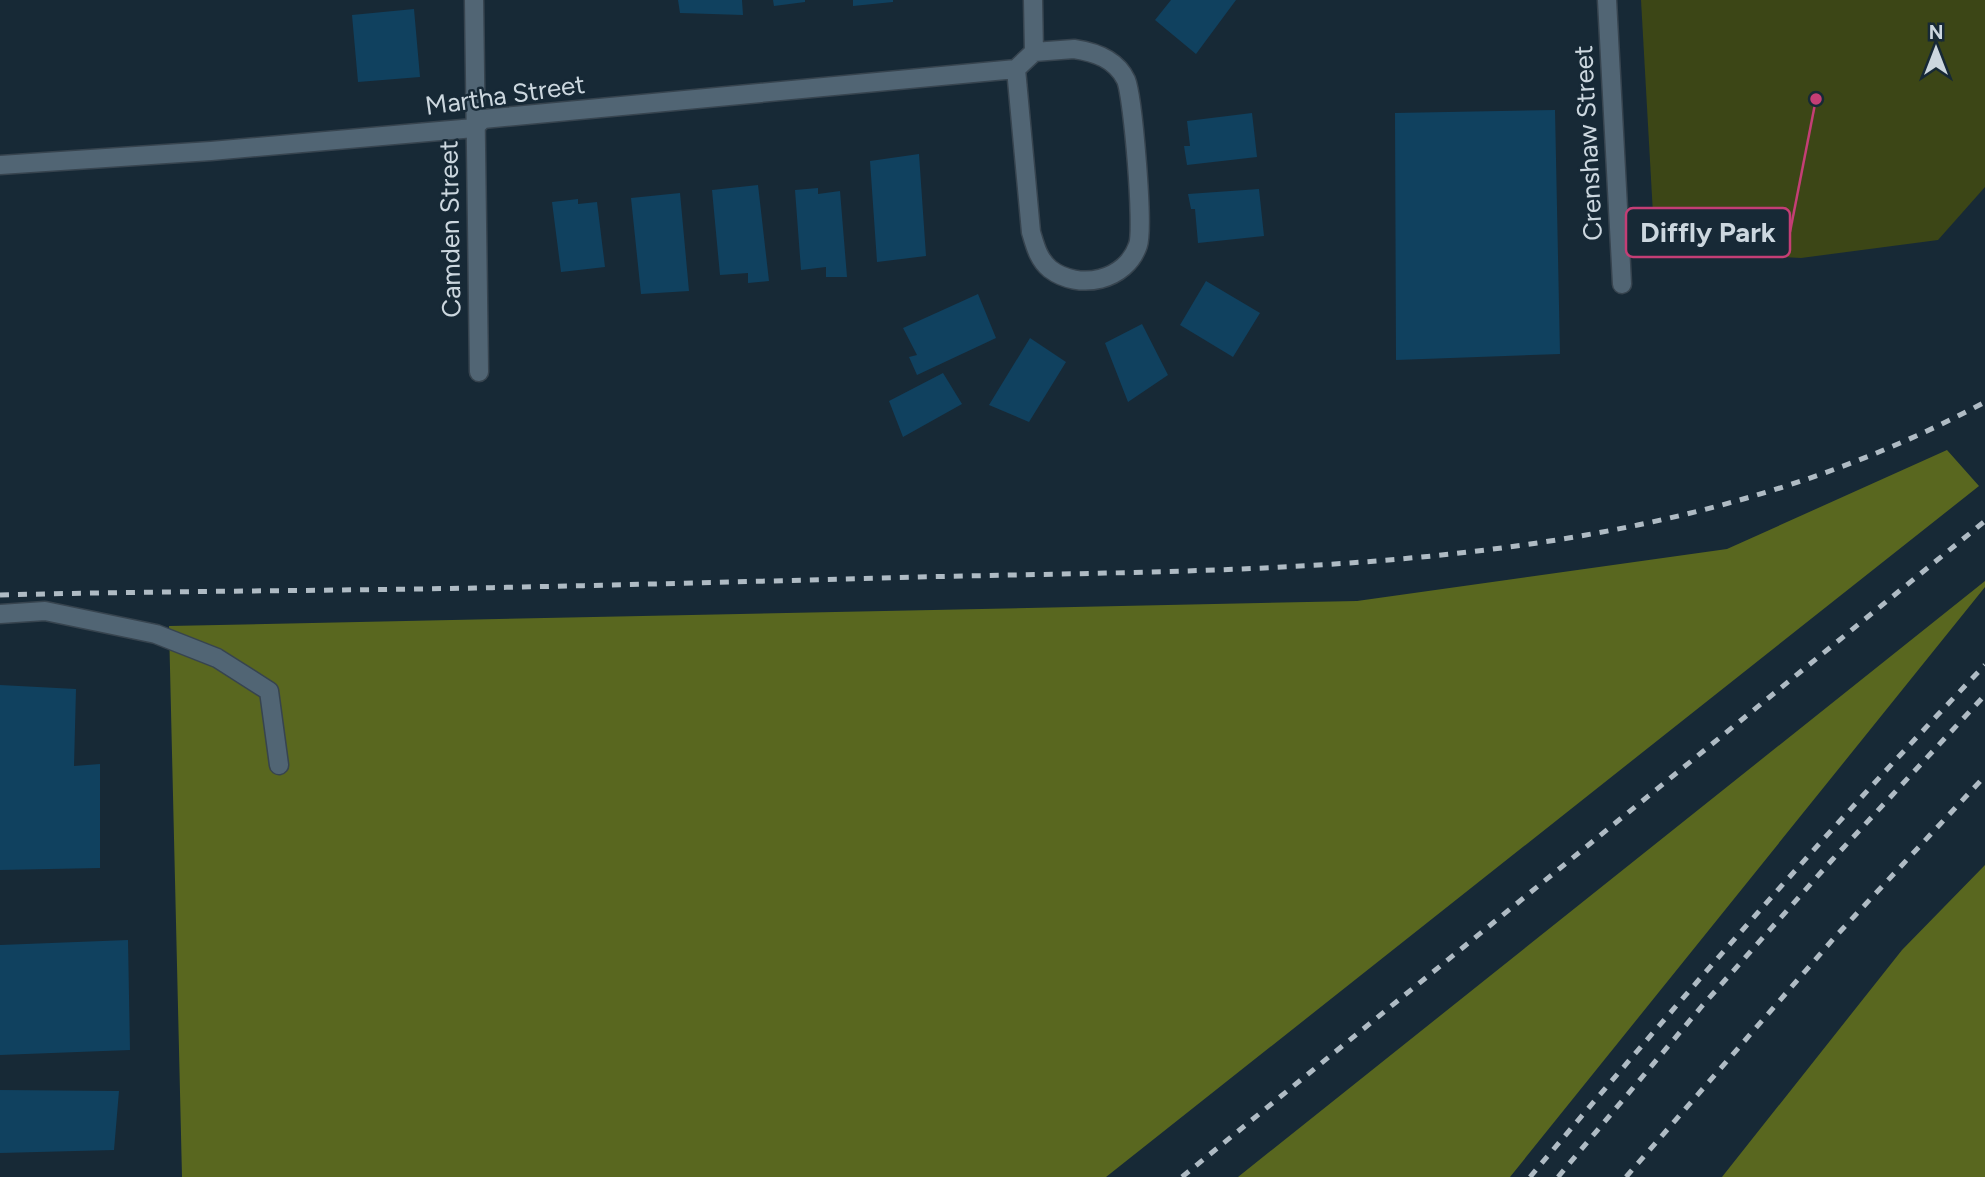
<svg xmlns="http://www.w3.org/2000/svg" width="1985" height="1177" font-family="Figtree,sans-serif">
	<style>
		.green { fill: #3c4616 }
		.forest { fill: #59671f }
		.building { fill: #10415f }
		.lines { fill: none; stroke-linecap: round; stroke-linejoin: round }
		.street-casing { stroke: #37444f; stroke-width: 21 }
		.street { stroke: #516574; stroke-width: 18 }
		.rail { stroke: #afbbc4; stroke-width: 5; stroke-dasharray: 9 9; stroke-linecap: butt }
		.labels { text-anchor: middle; stroke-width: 5; stroke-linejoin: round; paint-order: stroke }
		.street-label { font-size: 26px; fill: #ccd7df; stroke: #172936 }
		.leader { fill: none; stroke: #c43e75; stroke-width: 2.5 }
		.callout-dot { fill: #c43e75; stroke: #172936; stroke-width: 2.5 }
		.callout { fill: #172936; stroke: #c43e75; stroke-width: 2.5 }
		.callout-label { font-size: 28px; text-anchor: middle; font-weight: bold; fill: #ccd7df }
	</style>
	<rect width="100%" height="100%" fill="#172936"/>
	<!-- green -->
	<path class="green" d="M1641,0H1985V187L1938,240L1801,258L1655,250Z"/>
	<!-- forest -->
	<path class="forest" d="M1947,450L1979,486L1106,1177H182L169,626L1357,601L1727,549Z
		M1985,581V587L1510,1177H1238Z
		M1985,865V1177H1722L1902,950Z"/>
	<!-- building -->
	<path class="building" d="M678,0H742L743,15L680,13Z
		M773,0H805V2L774,6Z
		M853,0H893V2L853,6Z
		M1171,0H1236L1196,54L1155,20Z
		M414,9L420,77L358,82L352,15Z
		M1555,110L1560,354L1396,360L1395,113Z
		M1252,113L1257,157L1187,165L1184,146H1190L1187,121Z
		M919,154L926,256L877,262L870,161Z
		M758,185L769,281L748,283V273L720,275L712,190Z
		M818,188V194L840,191L847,277H826V267L801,270L795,190Z
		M1259,189L1264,236L1198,243L1195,209H1191L1188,194Z
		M680,193L689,291L641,294L631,198Z
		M578,199V204L597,202L605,267L561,272L552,202Z
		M1206,281L1260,313L1233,357L1180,325Z
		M978,294L996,338L917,375L909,357L917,355L903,328Z
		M1142,324L1168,375L1128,402L1105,343Z
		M1030,338L1066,362L1029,422L989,405Z
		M943,373L962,404L903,437L889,401Z
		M0,685L76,689L74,766L100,764V868L0,870Z
		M128,940L130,1050L0,1055V945Z
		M0,1090L119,1091L114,1150L0,1153Z"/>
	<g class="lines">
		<!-- street casing -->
		<g class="street-casing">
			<path id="street" d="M474,0L479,372
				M1033,0L1034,52
				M1607,0L1622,284
				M1074,49C1095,52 1116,59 1126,80C1133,97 1144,228 1138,245C1126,281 1079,291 1050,269C1038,259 1035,245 1031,232L1016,69L1034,52Z
				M0,165L211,151L474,128L483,119L1016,69
				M0,614L45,611L156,634L217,658L269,691L279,765"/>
		</g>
		<!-- street -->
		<use href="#street" class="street"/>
		<!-- rail -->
		<path class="rail" d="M0,595C158,591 317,591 475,588C623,585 771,581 919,577C1283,568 1654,579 1985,402
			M1182,1177L1985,521
			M1530,1177C1678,1002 1827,830 1985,665
			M1558,1177L1702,1006L1832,860L1985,695
			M1626,1177L1835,937L1985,776"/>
	</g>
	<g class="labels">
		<!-- street labels -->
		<g class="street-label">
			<text transform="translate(505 95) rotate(-8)" y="9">Martha Street</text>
			<text transform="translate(1588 143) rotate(-93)" y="9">Crenshaw Street</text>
			<text transform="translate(450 229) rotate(-91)" y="9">Camden Street</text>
		</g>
	</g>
	<!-- callouts -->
	<path class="leader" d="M1816 99L1790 232"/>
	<circle class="callout-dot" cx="1816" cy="99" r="7"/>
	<rect class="callout" x="1626" y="208" width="164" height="49" rx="7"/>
	<g class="callout-label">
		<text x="1708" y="242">Diffly Park</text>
	</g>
	<!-- north arrow -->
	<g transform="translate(1936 49)" stroke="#172936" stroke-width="5" paint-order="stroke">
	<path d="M0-5L12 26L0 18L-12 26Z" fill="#ccd7df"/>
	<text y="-10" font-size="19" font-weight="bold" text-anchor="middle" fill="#ccd7df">N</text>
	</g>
</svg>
